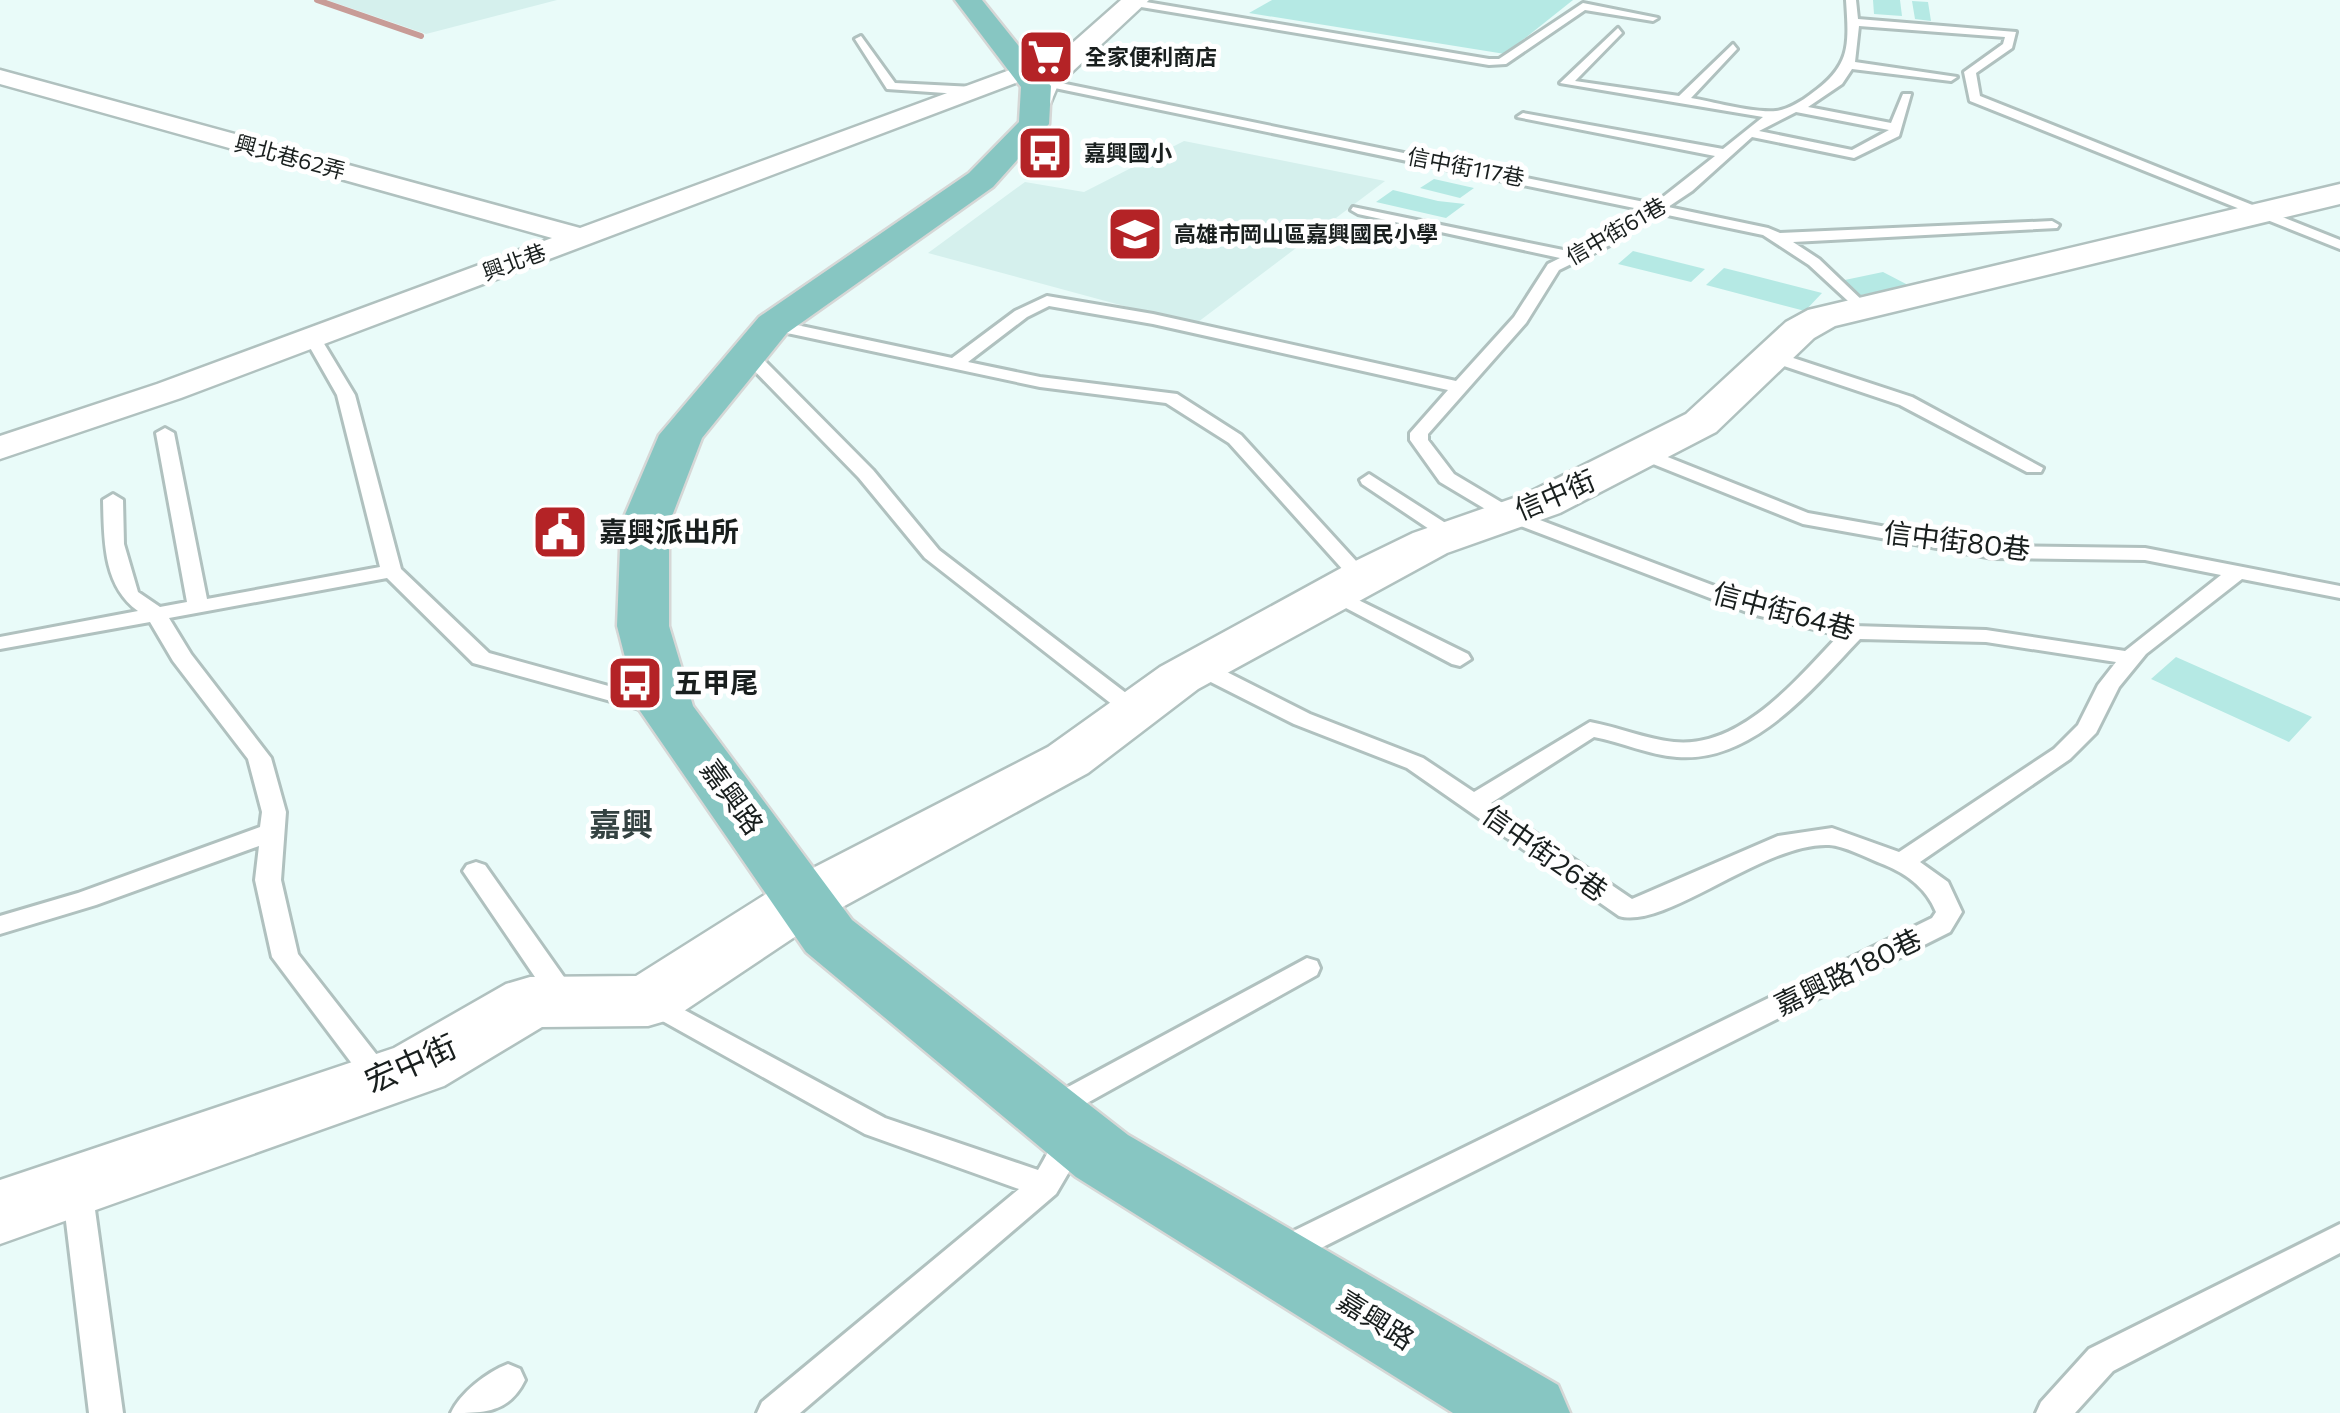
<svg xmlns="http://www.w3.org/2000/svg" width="2340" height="1413" font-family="Commissioner,'Noto Sans TC',sans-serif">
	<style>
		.built { fill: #d5f0ed }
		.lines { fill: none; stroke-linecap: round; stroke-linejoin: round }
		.stream { stroke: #c89c97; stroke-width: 6 }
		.building { fill: #b5e9e4 }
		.lane-casing { stroke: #b0c1bf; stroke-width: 6 }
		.street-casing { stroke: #b0c1bf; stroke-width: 5 }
		.secondary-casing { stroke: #b0c1bf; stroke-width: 5 }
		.primary-casing { stroke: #d6d7d6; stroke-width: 5 }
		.lane { fill: #fff; fill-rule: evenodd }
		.street { fill: #fff; fill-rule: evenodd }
		.secondary { fill: #fff; fill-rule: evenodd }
		.primary { fill: #87c6c2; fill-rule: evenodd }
		.labels { text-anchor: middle; stroke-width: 10; stroke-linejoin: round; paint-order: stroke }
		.far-poi-label { font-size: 22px; font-weight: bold; fill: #191f1e; stroke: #fff; text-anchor: start }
		.far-street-label { font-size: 22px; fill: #191f1e; stroke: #fff }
		.street-label { font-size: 28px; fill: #191f1e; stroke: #fff }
		.poi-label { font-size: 28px; font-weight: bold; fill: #191f1e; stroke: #fff; text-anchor: start }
		.quarter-label { font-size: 32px; font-weight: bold; fill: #344241; stroke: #fff }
		.near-street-label { font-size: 32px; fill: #191f1e; stroke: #fff }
	</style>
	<rect width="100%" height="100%" fill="#e9fbf9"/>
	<!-- built -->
	<path class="built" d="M327,0H557L426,34Z
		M1184,141L1385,181L1194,325L928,253L1025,182L1084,192Z"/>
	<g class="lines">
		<!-- stream -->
		<path class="stream" d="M317,0L421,36"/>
	</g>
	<!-- building -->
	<path class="building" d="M1272,0H1573L1505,54L1249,13Z
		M1873,0H1900L1902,16L1874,14Z
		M1912,1L1928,2L1931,21L1915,19Z
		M1434,179L1474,188L1460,198L1420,188Z
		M1393,190L1438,201L1465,204L1446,218L1376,202Z
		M1633,251L1705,269L1691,282L1618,264Z
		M1724,268L1744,273L1822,293L1805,311L1706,285Z
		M1883,272L1908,285L1857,296L1840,281Z
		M2176,657L2312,717L2289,742L2151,679Z"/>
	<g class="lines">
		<!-- lane casing -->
		<g class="lane-casing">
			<path id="lane" d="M1134,0L1489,59H1499L1583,3L1658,18L1653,21L1585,10L1506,64L1489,65L1129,5V1Z
				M1846,0H1856L1858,19L2016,32L2012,48L1976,73L1980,96L2340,240V249L1970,101L1964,72L2003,44L2005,37L1859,26L1855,62L1957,77L1951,81L1852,69L1842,84L1808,107L1891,123L1903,94H1911L1899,136L1854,158L1752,137L1692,191L1668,207L1768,228L1780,233L2052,221L2059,225L2057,228L1793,242L1819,259L1866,304V310L1860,312L1809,265L1763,235L1658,213L1614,243L1559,270L1526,323L1428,434V440L1454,474L1516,511L1765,605L1854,626L1986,630L2125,651L2221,575L2145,560L1993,558L1803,524L1638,458V450H1650L1808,513L1993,546L2145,548L2340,586V598L2242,579L2146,654L2119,687L2096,733L2070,759L1920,862L1948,882L1962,912L1950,932L1293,1262L1282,1266L1271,1262L1266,1252L1271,1242L1932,918L1936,912C1926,887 1904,872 1880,863C1865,857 1845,846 1829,845C1764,842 1666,930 1619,916L1407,768L1294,724L1191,672L1188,667L1191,662H1207L1310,714L1423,758L1474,792L1590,722C1618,727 1645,739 1674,742C1741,749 1798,678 1839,635L1752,614L1502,519L1440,482L1410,440V433L1448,390L1153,324L1049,306L1027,317L968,362L1040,377L1177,394L1241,435L1368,574L1371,578L1361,584L1354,582L1229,443L1166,403L1040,387L773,330L765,325L773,320L952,358L1015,311L1047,296L1153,314L1456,381L1514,317L1548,264L1560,258L1358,214L1351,210L1353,207L1573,252L1644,210L1045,86L1039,82L1041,79L1654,204L1715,156L1517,117L1523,113L1723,149L1763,117L1560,83L1618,28L1622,33L1575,81L1679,96L1733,44L1737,49L1691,98C1714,102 1753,113 1776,111C1787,110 1802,101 1811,94C1851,66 1849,46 1846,0ZM1796,112L1889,130L1852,150L1759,131ZM1860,639L1986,642L2116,662L2098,685L2078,725L2054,749L1899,852L1832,828L1778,836L1632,899L1491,803L1594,737C1622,742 1648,755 1677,757C1753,763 1813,688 1860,639Z
				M861,36L895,83L974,87L980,91L974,95L887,89L855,39Z
				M312,332L320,337L355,395L401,569L489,653L670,703L673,708L662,715L473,663L387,578L169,618L191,654L271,758L286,812L281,880L298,954L391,1073L395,1081L391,1089L381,1092L371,1089L272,957L255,880L259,846L96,905L0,934V916L78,893L260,827L262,812L248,759L173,661L150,622L0,649V637L138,611C103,586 104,540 103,500L113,494L123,500L124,544L138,592L160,607L187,602L156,433L165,428L174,433L207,599L380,567L337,395L304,337Z
				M747,348L753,349L873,470L939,550L1143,706L1146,711L1143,716H1127L925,558L859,478L741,357L739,353Z
				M1772,351L1912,397L2043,468L2041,472H2027L1900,405L1766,360L1764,356Z
				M1369,474L1458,531L1461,535L1458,539H1444L1362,484L1360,480Z
				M1334,588L1468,654L1471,659L1460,666L1452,664L1327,598L1324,594L1327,590Z
				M476,862L485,865L576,994L580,1001L576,1008L566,1011L556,1008L463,871L467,865Z
				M1307,958L1317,961L1320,968L1317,975L1062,1117L1052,1121L1042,1117L1037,1109L1042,1101Z
				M651,992L885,1118L1038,1170C1050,1151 1060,1119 1086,1127L1090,1136L1056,1194L800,1413H757L762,1402L1019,1189L865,1134L641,1009L637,1002L641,995Z
				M77,1175L88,1179L92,1188L123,1413H89L62,1188L66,1179Z
				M2340,1224V1253L2113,1371L2075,1413H2036L2041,1402L2089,1349Z
				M508,1364L520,1369L525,1380C509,1413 484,1413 451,1413C460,1393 487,1372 508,1364Z"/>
		</g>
		<!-- street casing -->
		<g class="street-casing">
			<path id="street" d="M1026,64L1034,66V76L181,398L0,459V436L157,384L552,238L0,84V70L580,228Z"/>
		</g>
		<!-- secondary casing -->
		<g class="secondary-casing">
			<path id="secondary" d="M1121,0H1149L1058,85L1050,104H1028L1024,98L1035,76Z
				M2340,184V204L1835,326L1814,338L1716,432L1560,513L1447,553L1198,689L1088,773L826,916L672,1019L648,1026L542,1027L444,1086L0,1244V1180L394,1048L506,984L530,977L636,976L782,884L1048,747L1160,667L1343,567L1413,533L1528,493L1686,414L1786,322L1808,310Z"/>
		</g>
		<!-- primary casing -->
		<g class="primary-casing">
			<path id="primary" d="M955,0H982L1046,80L1051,86L1049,124L993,187L787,333L702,438L669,524V626L693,706L852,920L1128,1135L1558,1385L1570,1413H1453L1076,1177L806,952L638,708L617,626L621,524L659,435L759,317L969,173L1019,122L1021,87Z"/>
		</g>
		<!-- lane -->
		<use href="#lane" class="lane"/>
		<!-- street -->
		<use href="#street" class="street"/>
		<!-- secondary -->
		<use href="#secondary" class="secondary"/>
		<!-- primary -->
		<use href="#primary" class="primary"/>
	</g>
	<!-- icons -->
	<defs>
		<g id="supermarket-square" transform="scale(2.875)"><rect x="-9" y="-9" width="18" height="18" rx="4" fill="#b42326" stroke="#fff"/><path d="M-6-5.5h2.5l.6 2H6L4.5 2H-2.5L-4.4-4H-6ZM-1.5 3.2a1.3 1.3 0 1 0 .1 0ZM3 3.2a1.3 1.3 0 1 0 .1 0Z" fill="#fff"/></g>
		<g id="bus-square" transform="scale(2.875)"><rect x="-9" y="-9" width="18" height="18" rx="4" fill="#b42326" stroke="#fff"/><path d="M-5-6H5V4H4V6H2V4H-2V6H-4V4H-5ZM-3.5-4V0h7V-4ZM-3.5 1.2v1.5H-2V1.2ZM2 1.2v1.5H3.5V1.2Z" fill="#fff"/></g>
		<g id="school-square" transform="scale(2.875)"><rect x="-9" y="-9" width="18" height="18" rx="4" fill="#b42326" stroke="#fff"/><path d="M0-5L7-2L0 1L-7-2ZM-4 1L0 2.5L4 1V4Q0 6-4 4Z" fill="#fff"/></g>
		<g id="civic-square" transform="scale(2.875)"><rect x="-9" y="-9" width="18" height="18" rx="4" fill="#b42326" stroke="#fff"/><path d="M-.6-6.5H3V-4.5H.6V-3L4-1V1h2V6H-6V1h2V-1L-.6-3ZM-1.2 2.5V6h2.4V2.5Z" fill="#fff"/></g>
	</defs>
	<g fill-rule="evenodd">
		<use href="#supermarket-square" x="1046" y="57"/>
		<use href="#bus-square" x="1045" y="153"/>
		<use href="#school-square" x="1135" y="234"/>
		<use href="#civic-square" x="560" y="532"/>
		<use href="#bus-square" x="635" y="683"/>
	</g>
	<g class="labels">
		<!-- far-poi labels -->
		<g class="far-poi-label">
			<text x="1085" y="65">全家便利商店</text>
			<text x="1084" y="161">嘉興國小</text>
			<text x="1174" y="242">高雄市岡山區嘉興國民小學</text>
		</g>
		<!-- far-street labels -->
		<g class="far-street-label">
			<text transform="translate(290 157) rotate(15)" y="8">興北巷62弄</text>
			<text transform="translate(1466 167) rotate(11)" y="8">信中街117巷</text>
			<text transform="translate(1616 231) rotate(-30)" y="8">信中街61巷</text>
			<text transform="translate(514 262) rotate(-20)" y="8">興北巷</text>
		</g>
		<!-- street labels -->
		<g class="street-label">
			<text transform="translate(1555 495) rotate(-23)" y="10">信中街</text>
			<text transform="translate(1957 541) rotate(7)" y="10">信中街80巷</text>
			<text transform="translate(1784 611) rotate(15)" y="10">信中街64巷</text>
			<text transform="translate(732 797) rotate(54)" y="10">嘉興路</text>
			<text transform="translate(1545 853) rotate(35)" y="10">信中街26巷</text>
			<text transform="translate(1848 972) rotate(-26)" y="10">嘉興路180巷</text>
			<text transform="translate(1376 1320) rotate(32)" y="10">嘉興路</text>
		</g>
		<!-- poi labels -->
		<g class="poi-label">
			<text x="599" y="542">嘉興派出所</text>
			<text x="674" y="693">五甲尾</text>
		</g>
		<!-- quarter labels -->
		<g class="quarter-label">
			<text x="621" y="836">嘉興</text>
		</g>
		<!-- near-street labels -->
		<g class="near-street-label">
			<text transform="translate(411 1064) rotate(-24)" y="11">宏中街</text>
		</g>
	</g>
</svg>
